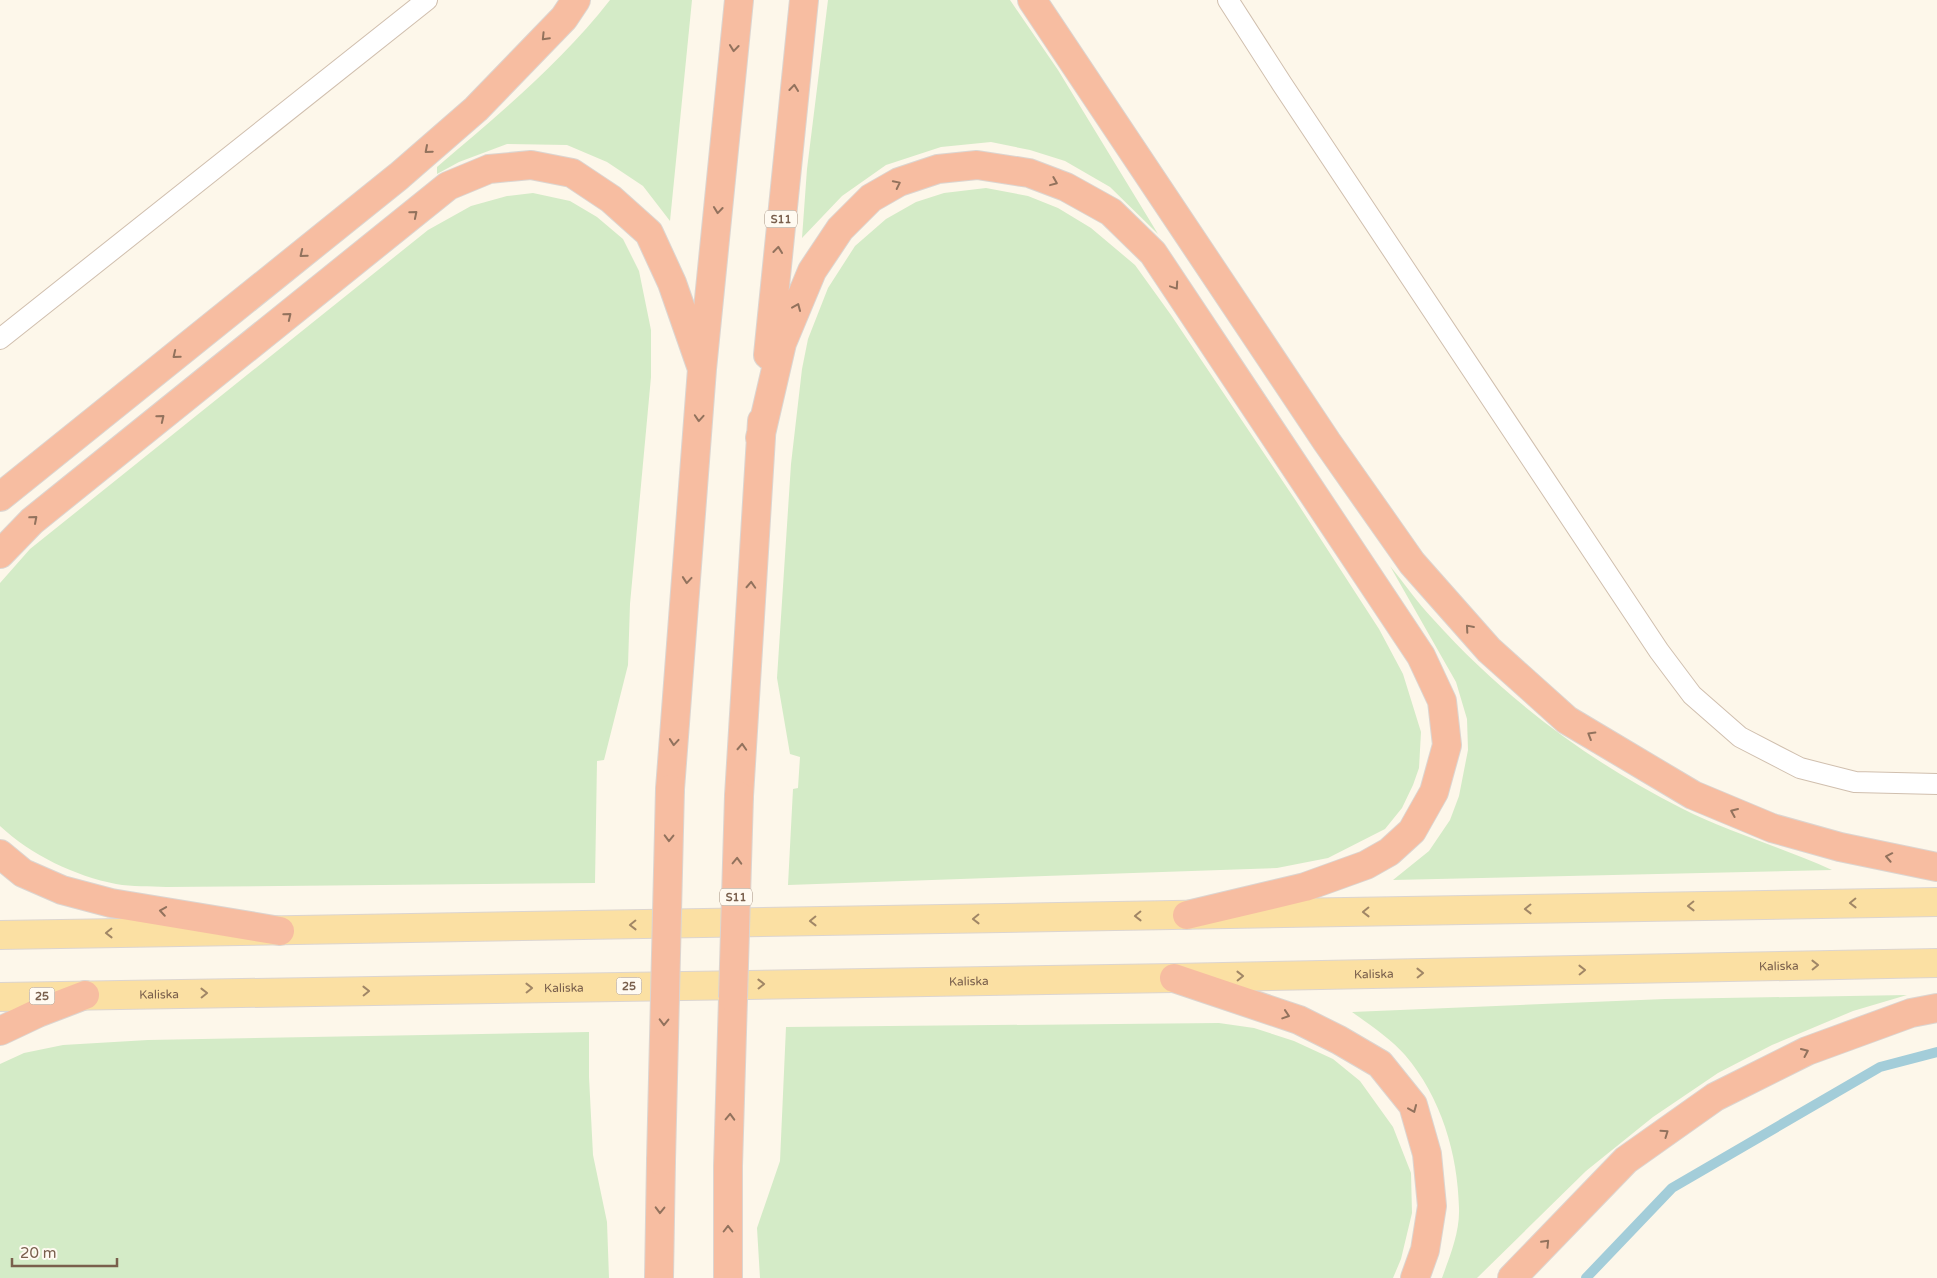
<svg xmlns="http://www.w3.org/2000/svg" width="1937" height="1278" font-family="'Varela Round',sans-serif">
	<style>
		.green { fill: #d4ebc7 }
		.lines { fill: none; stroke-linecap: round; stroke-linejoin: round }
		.stream { stroke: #a3cdd9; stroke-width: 10 }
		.lane-casing { stroke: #d0bfae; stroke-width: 22 }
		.primary-casing { stroke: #dcd5d0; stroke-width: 30 }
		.highway-casing { stroke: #dcd5d0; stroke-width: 30 }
		.lane { stroke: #fff; stroke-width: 20 }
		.primary { stroke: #fbe0a3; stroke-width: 28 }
		.highway { stroke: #f7bda1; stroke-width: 28 }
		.highway-bridge-casing { stroke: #dcd5d0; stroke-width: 30; stroke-linecap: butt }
		.highway-bridge { stroke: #f7bda1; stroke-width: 28 }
		.oneway { stroke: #92725d }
		.oneway2 { stroke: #a08666 }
		.labels { text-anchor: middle; stroke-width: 4; stroke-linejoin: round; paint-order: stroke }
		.shield { fill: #fffaf1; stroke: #a18e7e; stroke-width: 1 }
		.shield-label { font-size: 11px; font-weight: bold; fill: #795f4c }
		.street-label { font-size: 12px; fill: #795f4c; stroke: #fffaf1 }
	</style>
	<rect width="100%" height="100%" fill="#fdf7ea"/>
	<!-- green -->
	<path class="green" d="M610,0H692L670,221L643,186L607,162L567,145L507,144L459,162L437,174V167C498,115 560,64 610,0Z
		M828,0H1010L1058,70L1158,234L1110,187L1065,161L1030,150L991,142L941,147L886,165L842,196L802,238L807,169Z
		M986,188L1028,196L1058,208L1091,228L1135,265L1171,315L1296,501L1379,629L1403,674L1421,732L1419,768L1413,785L1402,808L1385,829L1328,858L1277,868L788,885L793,789L798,788L800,757L790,754L777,678L791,464L802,369L808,339L828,288L855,246L886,219L916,202L944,193Z
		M533,193L570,201L597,217L623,239L639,271L651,330V377L630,604L628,665L604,760L597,761L595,883L166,887C150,886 132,887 116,884C75,876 31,855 0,826V583L30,549L428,230L471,206L507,196Z
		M1390,566C1404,583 1417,602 1433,619C1503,697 1588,761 1681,808C1730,833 1782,847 1832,870L1393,880L1429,851L1450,820L1459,796L1468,750L1467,719L1456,682Z
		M1907,995L1853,1011L1772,1045L1718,1073L1653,1117L1586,1171L1477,1278H1442C1450,1256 1460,1232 1459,1208C1458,1154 1441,1097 1405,1055C1392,1040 1369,1024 1352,1012L1665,999Z
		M1219,1023L1254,1028L1294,1041L1333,1059L1360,1081L1393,1127L1411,1173L1412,1213L1401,1259L1393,1278H760L757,1228L780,1161L786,1027Z
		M589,1032V1077L593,1155L607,1222L609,1278H0V1064L24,1053L63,1045L148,1040Z"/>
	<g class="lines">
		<!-- stream -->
		<path class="stream" d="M1586,1278L1672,1188L1880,1067L1937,1052"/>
		<!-- lane casing -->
		<g class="lane-casing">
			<path id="lane" d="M1228,0L1282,84L1659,651L1692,695L1740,737L1800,768L1855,782L1937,784
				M0,339L427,0"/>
		</g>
		<!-- primary casing -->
		<g class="primary-casing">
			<g id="primary">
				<path d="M0,935L1937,902"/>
				<path id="s1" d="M0,997L1174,978L1937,963"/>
			</g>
		</g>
		<!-- highway casing -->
		<g class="highway-casing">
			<path id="highway" d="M1032,0L1327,442L1412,563L1489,650L1567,720L1693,795L1772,828L1840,847L1937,867
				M768,355L804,0
				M760,438L782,343L812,271L840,229L871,198L899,182L938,169L977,165L1029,173L1066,187L1111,212L1153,253L1421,656L1442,701L1447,745L1434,792L1412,831L1389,852L1366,865L1305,887L1187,915
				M0,497L399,176L476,109L564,18L576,0
				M0,554L32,521L448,186L489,169L531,165L572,173L611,199L649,233L672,283L702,369
				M670,789L702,369L739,0
				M739,796L762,421
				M0,854L23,873L62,890L111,903L280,931
				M1174,978L1299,1020L1339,1040L1380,1064L1413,1105L1427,1154L1432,1206L1425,1250L1415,1278
				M0,1031L38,1013L85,995
				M659,1278L661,1161
				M728,1278V1166L733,998
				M1512,1278L1626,1160L1715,1097L1807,1051L1911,1013L1937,1008"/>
		</g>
		<!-- lane -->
		<use href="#lane" class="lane"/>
		<!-- primary -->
		<use href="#primary" class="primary"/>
		<!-- highway -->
		<use href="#highway" class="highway"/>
		<!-- highway-bridge casing -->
		<g class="highway-bridge-casing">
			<path id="highway-bridge" d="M733,998L739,796
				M661,1161L670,789"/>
		</g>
		<!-- highway-bridge -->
		<use href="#highway-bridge" class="highway-bridge"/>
	</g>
	<!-- one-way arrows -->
	<defs><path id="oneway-chevron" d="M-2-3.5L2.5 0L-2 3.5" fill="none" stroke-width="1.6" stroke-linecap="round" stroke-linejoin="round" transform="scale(1.25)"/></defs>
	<g class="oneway">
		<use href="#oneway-chevron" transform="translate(545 37) rotate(134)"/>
		<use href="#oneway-chevron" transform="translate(734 48) rotate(96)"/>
		<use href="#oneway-chevron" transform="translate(794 88) rotate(-84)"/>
		<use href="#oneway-chevron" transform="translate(428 150) rotate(139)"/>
		<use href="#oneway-chevron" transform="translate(1054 182) rotate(22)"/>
		<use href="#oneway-chevron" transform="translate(897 184) rotate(-26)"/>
		<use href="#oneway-chevron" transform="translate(718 210) rotate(96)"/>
		<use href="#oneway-chevron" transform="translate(414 214) rotate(-40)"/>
		<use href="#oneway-chevron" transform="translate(778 250) rotate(-84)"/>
		<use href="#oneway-chevron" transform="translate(303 254) rotate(141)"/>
		<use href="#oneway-chevron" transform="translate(1175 286) rotate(56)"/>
		<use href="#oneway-chevron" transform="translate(797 307) rotate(-67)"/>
		<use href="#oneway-chevron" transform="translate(288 316) rotate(-39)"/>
		<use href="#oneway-chevron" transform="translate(176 355) rotate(141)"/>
		<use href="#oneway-chevron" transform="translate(161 418) rotate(-39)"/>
		<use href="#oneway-chevron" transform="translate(699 418) rotate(94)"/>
		<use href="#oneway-chevron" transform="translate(34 519) rotate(-41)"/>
		<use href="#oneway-chevron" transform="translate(687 580) rotate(95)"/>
		<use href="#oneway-chevron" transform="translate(751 585) rotate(-87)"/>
		<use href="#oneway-chevron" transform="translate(1469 628) rotate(-131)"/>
		<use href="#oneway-chevron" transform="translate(1591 735) rotate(-149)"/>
		<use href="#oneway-chevron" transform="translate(674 742) rotate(95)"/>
		<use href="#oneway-chevron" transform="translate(742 747) rotate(-87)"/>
		<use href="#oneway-chevron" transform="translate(1734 812) rotate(-157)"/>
		<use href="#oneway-chevron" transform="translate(669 838) rotate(91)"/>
		<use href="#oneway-chevron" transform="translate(1889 857) rotate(-169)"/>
		<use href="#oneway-chevron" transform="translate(737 861) rotate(-88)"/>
		<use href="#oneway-chevron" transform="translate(163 911) rotate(-171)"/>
		<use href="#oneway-chevron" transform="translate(1286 1015) rotate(18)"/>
		<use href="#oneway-chevron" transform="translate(664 1022) rotate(91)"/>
		<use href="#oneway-chevron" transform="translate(1805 1052) rotate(-24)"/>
		<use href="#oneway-chevron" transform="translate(1413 1109) rotate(67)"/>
		<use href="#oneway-chevron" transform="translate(730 1117) rotate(-88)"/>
		<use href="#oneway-chevron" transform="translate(1665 1133) rotate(-35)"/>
		<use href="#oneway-chevron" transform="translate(660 1210) rotate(91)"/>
		<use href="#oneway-chevron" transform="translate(728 1229) rotate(-90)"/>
		<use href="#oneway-chevron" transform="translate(1546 1243) rotate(-46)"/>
	</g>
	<g class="oneway2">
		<use href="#oneway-chevron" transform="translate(1853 903) rotate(179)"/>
		<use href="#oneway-chevron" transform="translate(1691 906) rotate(179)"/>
		<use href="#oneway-chevron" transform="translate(1528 909) rotate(179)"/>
		<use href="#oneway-chevron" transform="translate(1366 912) rotate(179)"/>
		<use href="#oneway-chevron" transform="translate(1138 916) rotate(179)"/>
		<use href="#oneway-chevron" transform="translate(976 919) rotate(179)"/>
		<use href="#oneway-chevron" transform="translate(813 921) rotate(179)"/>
		<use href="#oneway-chevron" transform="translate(633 925) rotate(179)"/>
		<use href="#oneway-chevron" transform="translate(109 933) rotate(179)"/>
		<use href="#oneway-chevron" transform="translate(1815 965) rotate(-1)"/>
		<use href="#oneway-chevron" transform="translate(1582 970) rotate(-1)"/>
		<use href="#oneway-chevron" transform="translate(1420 973) rotate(-1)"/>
		<use href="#oneway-chevron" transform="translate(1240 976) rotate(-1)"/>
		<use href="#oneway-chevron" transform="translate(761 984) rotate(-1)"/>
		<use href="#oneway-chevron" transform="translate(529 988) rotate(-1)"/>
		<use href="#oneway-chevron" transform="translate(366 991) rotate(-1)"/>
		<use href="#oneway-chevron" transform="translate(204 993) rotate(-1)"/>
	</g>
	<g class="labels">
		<!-- shield labels -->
		<g class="shield">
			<rect x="765" y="210.5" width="32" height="17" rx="4"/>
			<rect x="720" y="888.5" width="32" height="17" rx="4"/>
			<rect x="616.5" y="977.5" width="25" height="17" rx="4"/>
			<rect x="29.5" y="987.5" width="25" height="17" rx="4"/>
		</g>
		<g class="shield-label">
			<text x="781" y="223">S11</text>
			<text x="736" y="901">S11</text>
			<text x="629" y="990">25</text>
			<text x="42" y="1000">25</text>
		</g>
		<!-- street labels -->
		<g class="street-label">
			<text dy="4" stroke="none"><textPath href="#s1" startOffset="1779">Kaliska</textPath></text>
			<text dy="4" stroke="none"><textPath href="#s1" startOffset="1374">Kaliska</textPath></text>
			<text dy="4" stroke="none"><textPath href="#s1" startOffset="969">Kaliska</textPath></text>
			<text dy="4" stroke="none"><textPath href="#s1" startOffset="564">Kaliska</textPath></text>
			<text dy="4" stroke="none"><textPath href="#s1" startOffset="159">Kaliska</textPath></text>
		</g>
	</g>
	<!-- scale -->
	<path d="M12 1258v8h105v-8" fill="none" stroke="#795f4c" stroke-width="2.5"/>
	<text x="20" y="1258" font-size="15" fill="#795f4c" stroke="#fffaf1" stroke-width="4" paint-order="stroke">20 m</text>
</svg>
